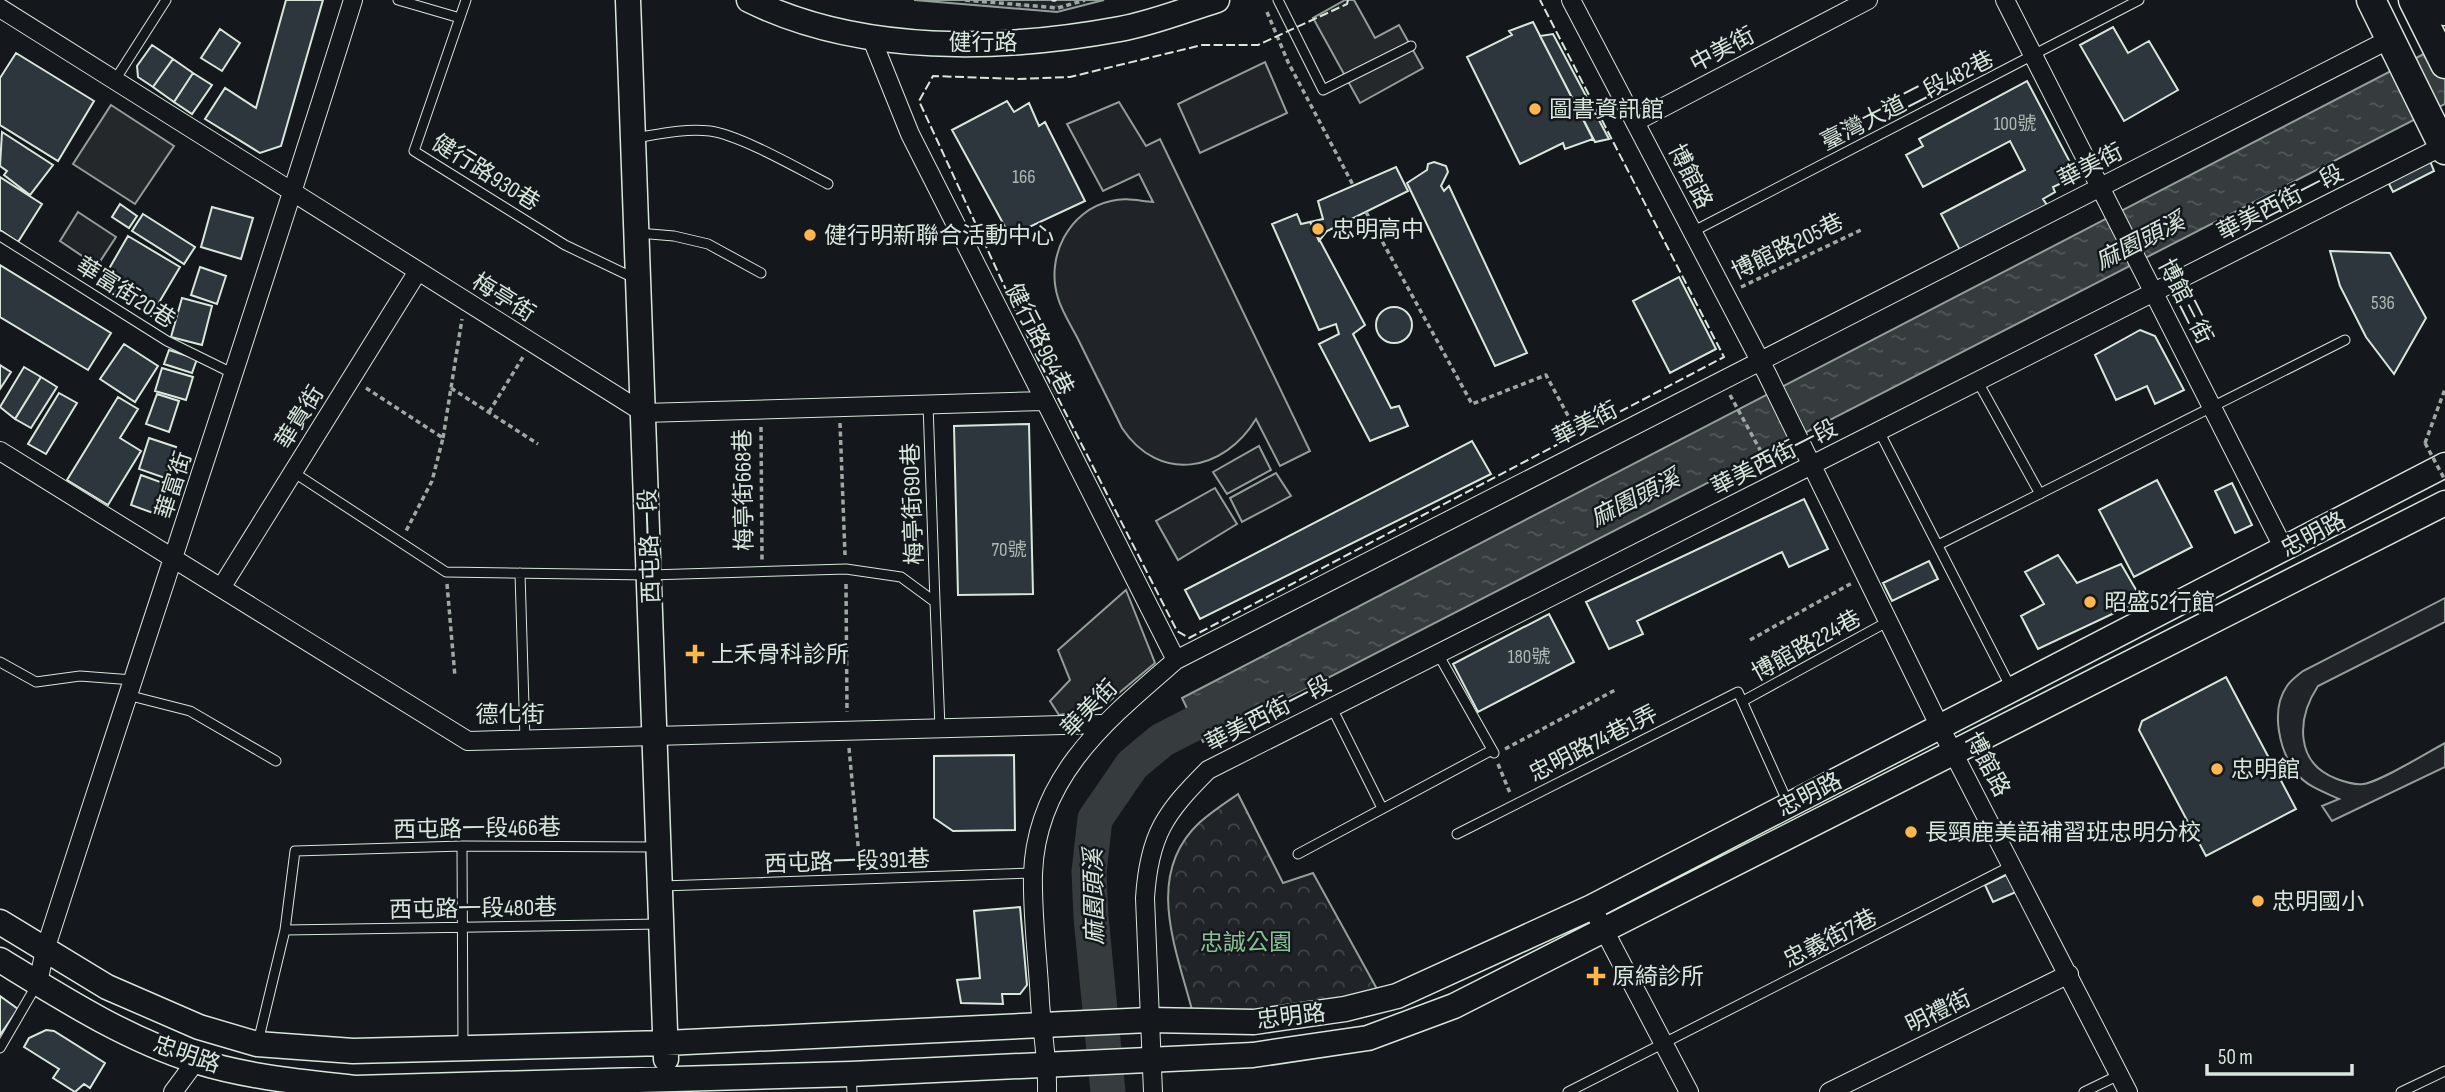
<svg xmlns="http://www.w3.org/2000/svg" width="2445" height="1092" font-family="'Sofia Sans Condensed','Noto Sans TC',sans-serif">
	<style>
		.grass { fill: #202428; stroke: #939e99; stroke-width: 2 }
		.park { fill: url(#park-crowns); stroke: #939e99; stroke-width: 2 }
		.parking { fill: #24282b; stroke: #939e99; stroke-width: 2 }
		.water { fill: url(#water-ripples); stroke: #939e99; stroke-width: 2 }
		.lines { fill: none; stroke-linecap: round; stroke-linejoin: round }
		.river { stroke: #363b3e; stroke-width: 35 }
		.building { fill: #2c363c; stroke: #d8e6dc; stroke-width: 2 }
		.lane-casing { stroke: #d8e6dc; stroke-width: 11 }
		.street-casing { stroke: #d8e6dc; stroke-width: 20 }
		.secondary-casing { stroke: #d8e6dc; stroke-width: 27 }
		.primary-casing { stroke: #d8e6dc; stroke-width: 31 }
		.path { stroke: #9da8a2; stroke-width: 3.5; stroke-dasharray: 5 3.5; stroke-linecap: butt }
		.lane { stroke: #14181c; stroke-width: 9 }
		.street { stroke: #14181c; stroke-width: 18 }
		.secondary { stroke: #14181c; stroke-width: 24 }
		.primary { stroke: #14181c; stroke-width: 28 }
		.path-bridge { stroke: #9da8a2; stroke-width: 3.5; stroke-dasharray: 5 3.5; stroke-linecap: butt }
		.fence { stroke: #d8e6dc; stroke-width: 2; stroke-dasharray: 9 3.5; stroke-linecap: butt }
		.wall { stroke: #d8e6dc; stroke-width: 3.5 }
		.poi-dot { fill: #ffb74d; stroke: #14181c; stroke-width: 2.5 }
		.labels { text-anchor: middle; stroke-width: 5; stroke-linejoin: round; paint-order: stroke }
		.number-label { font-size: 19px; fill: #adbab4 }
		.street-label { font-size: 23px; fill: #d8e6dc; stroke: #14181c }
		.poi-label { font-size: 23px; fill: #d8e6dc; stroke: #14181c; text-anchor: start }
		.park-label { font-size: 23px; fill: #8ac095; stroke: #14181c }
		.water-label { font-size: 24px; font-style: italic; fill: #d8e6dc; stroke: #14181c }
	</style>
	<defs>
		<pattern id="park-crowns" width="20" height="18" patternUnits="userSpaceOnUse" patternTransform="scale(1.75)"><rect width="20" height="18" fill="#202428"/><path d="M2 6a3 3 0 1 1 6 0M12 15a3 3 0 1 1 6 0" fill="none" stroke="#404447"/></pattern>
		<pattern id="water-ripples" width="26" height="14" patternUnits="userSpaceOnUse" patternTransform="scale(1.75)"><rect width="26" height="14" fill="#363b3e"/><path d="M2 4q2-2 4 0t4 0M15 11q2-2 4 0t4 0" fill="none" stroke="#525759"/></pattern>
	</defs>
	<rect width="100%" height="100%" fill="#14181c"/>
	<!-- grass -->
	<path class="grass" d="M1265,62L1287,113L1200,153L1178,104Z
		M1119,102L1146,146L1160,139L1310,451L1280,466L1256,419C1224,472 1159,484 1122,428C1108,399 1093,370 1079,341C1072,327 1062,312 1058,298C1045,257 1069,210 1111,201C1126,197 1139,201 1153,202L1139,174L1103,191L1067,124Z
		M78,212L116,237L97,266L60,241Z
		M1259,446L1271,470L1227,494L1213,472Z
		M1276,473L1291,496L1242,522L1230,498Z
		M1215,488L1237,524L1178,560L1156,521Z
		M2445,598V622L2318,686C2297,718 2294,763 2337,779C2345,782 2355,785 2363,784C2380,782 2428,752 2445,743V767L2332,821L2322,806L2339,799C2324,792 2308,787 2297,774C2279,751 2270,710 2287,686C2291,680 2298,675 2303,671Z"/>
	<!-- park -->
	<path class="park" d="M914,0H1104L1057,12Z
		M1238,794L1283,883L1313,873L1377,989C1319,1010 1253,1012 1192,1010C1176,948 1144,875 1199,823C1211,812 1225,803 1238,794Z"/>
	<!-- parking -->
	<path class="parking" d="M1345,0H1354L1375,38L1399,25L1423,68L1360,103L1313,18Z
		M111,105L174,146L135,204L73,164Z
		M1126,590L1155,663L1101,708L1059,715L1050,701L1070,680L1058,650Z"/>
	<!-- water -->
	<path class="water" d="M2445,43V104L1203,742L1182,698Z"/>
	<g class="lines">
		<!-- river -->
		<path class="river" d="M1108,1092L1091,917L1089,872L1095,819L1132,765L1162,740L1236,702"/>
	</g>
	<!-- building -->
	<path class="building" d="M286,0H323L281,146L260,153L205,119L225,88L256,108Z
		M1533,22L1593,139L1565,149L1563,143L1520,164L1467,57L1512,35L1509,31Z
		M2113,27L2128,53L2149,41L2178,90L2124,121L2080,45Z
		M220,29L240,43L222,71L201,58Z
		M1553,34L1609,139L1595,142L1540,36Z
		M152,45L173,59L153,87L138,77L137,66Z
		M16,53L94,101L58,161L0,125V78Z
		M173,59L193,73L174,102L153,87Z
		M193,73L212,85L192,114L174,102Z
		M2027,81L2071,164L2066,181L2053,187L2055,192L2043,199L2047,205L1961,252L1941,214L2025,170L2010,141L1923,187L1906,155L1923,146L1919,139Z
		M1007,101L1014,112L1029,103L1039,126L1045,122L1085,201L1010,236L952,130Z
		M2,132L53,165L30,195L4,175L7,171L0,166Z
		M2430,161L2434,171L2393,192L2388,182Z
		M1434,162L1446,166L1448,172L1441,186L1444,191L1449,186L1527,353L1495,366L1407,183L1427,170L1428,164Z
		M1396,167L1408,191L1327,231L1319,241L1310,222L1323,219L1318,201Z
		M0,177L42,204L18,242L0,230Z
		M120,204L137,216L129,228L112,217Z
		M212,207L253,218L241,259L201,247Z
		M143,214L195,247L184,264L132,231Z
		M1297,214L1301,224L1310,222L1365,325L1353,334L1391,408L1399,406L1408,426L1370,441L1319,344L1339,334L1336,324L1319,330L1272,224Z
		M128,236L180,267L151,316L99,286Z
		M2330,251L2390,253L2426,318L2394,374L2366,337L2340,286Z
		M0,265L111,333L88,370L0,317Z
		M200,267L226,276L217,304L191,295Z
		M1679,277L1716,349L1670,373L1633,301Z
		M182,298L212,306L202,345L171,337Z
		M1376 325a18 18 0 1 1 36 0a18 18 0 1 1-36 0Z
		M2140,330L2155,336L2184,390L2155,404L2147,386L2116,400L2095,355Z
		M124,344L158,366L135,402L100,379Z
		M169,350L197,359L192,373L164,364Z
		M0,365L11,372L0,389Z
		M24,367L41,377L15,419L0,407Z
		M162,368L193,377L186,400L155,391Z
		M41,377L57,387L31,428L15,419Z
		M59,393L77,403L46,454L28,444Z
		M157,394L179,401L169,432L146,424Z
		M118,397L138,409L120,438L141,451L108,505L67,480Z
		M1029,424L1033,594L958,595L954,426Z
		M149,438L176,447L165,478L139,469Z
		M1472,441L1491,474L1200,619L1185,590Z
		M141,475L163,483L153,513L131,505Z
		M2157,480L2192,547L2134,577L2099,510Z
		M2232,483L2252,525L2235,533L2215,491Z
		M1804,499L1828,549L1789,567L1782,552L1637,621L1643,634L1609,649L1586,602Z
		M2058,555L2077,583L2121,564L2142,600L2038,649L2021,616L2044,604L2025,572Z
		M1929,561L1938,579L1892,601L1883,583Z
		M1549,614L1574,662L1478,712L1453,664Z
		M2226,677L2296,809L2206,856L2139,730L2142,721Z
		M1014,755L1015,830L953,831L934,818V756Z
		M2008,874L2016,892L1993,902L1985,885Z
		M1020,907L1027,985L1020,994H1002L1003,1004L961,1003L957,980L980,978L974,911Z
		M0,996L18,1009L0,1035Z
		M46,1030L54,1031L105,1063L90,1088L84,1084L75,1092L53,1078L59,1069L24,1047L29,1038Z"/>
	<g class="lines">
		<!-- lane casing -->
		<g class="lane-casing">
			<path id="lane" d="M398,0L460,18
				M466,0L414,151L565,245L634,278
				M1278,0L1323,90L1411,46
				M115,80L166,0
				M635,138C659,134 685,128 710,131C740,135 799,169 828,184
				M1692,232L2139,0
				M638,233L674,236L708,244L761,273
				M0,236L167,341L234,374
				M1978,382L2040,494
				M928,404L935,602
				M1879,431L2011,688
				M293,472L446,572L650,575L846,569L901,577L935,602L940,728
				M1938,545L2345,340
				M520,573L525,740
				M1438,654L1494,753
				M0,662L36,682L80,676L133,680
				M127,695L190,711L276,761
				M1743,701L1887,622
				M1332,708L1382,808
				M1457,834L1738,692L1788,803
				M462,846L463,1048
				M1298,854L1492,750
				M662,886L1033,873
				M285,930L660,924
				M258,1042L285,930L295,851L462,846L656,847
				M0,1048L36,986
				M851,1075L852,1092
				M1568,1092L2013,865
				M2084,1092L2119,1075
				M2401,1092L2445,1071"/>
		</g>
		<!-- street casing -->
		<g class="street-casing">
			<path id="street" d="M1571,0L1767,374L1940,727L2128,1092
				M2005,0L2284,549
				M0,8L644,413L1044,401
				M871,37L910,134L1176,660
				M1635,122L1868,0
				M0,451L468,741L1101,724
				M221,588L418,271
				M1592,907L1689,1092
				M38,983L45,950C147,633 254,318 353,0
				M173,1092L196,1061
				M1047,1092C1048,1061 1042,1032 1040,1002C1038,960 1032,916 1033,874C1036,776 1108,719 1176,660L2390,39
				M1153,1092L1145,898C1149,835 1165,813 1208,770L2443,146
				M1829,1092L2069,974"/>
		</g>
		<!-- secondary casing -->
		<g class="secondary-casing">
			<path id="secondary" d="M628,0L666,1059
				M749,0C861,55 1001,51 1120,29C1153,23 1185,10 1217,0
				M0,922L107,987L199,1027L257,1044L353,1051L666,1043L1149,1020L1254,1022L1345,1009L1397,996L1592,907L2445,465
				M0,960C62,998 126,1039 196,1061C247,1077 302,1082 355,1088L851,1074L1253,1055L1368,1038L1454,1006L2445,503"/>
		</g>
		<!-- primary casing -->
		<g class="primary-casing">
			<path id="primary" d="M2371,0L2445,150
				M2413,0L2445,64
				M2439,0L2445,11"/>
		</g>
		<!-- path -->
		<path class="path" d="M965,0L1058,8L1085,0
			M1267,12L1288,62L1353,185
			M1366,212L1472,404L1546,375L1579,436
			M1741,287L1863,229
			M366,388L443,438L432,481L406,531
			M451,388L538,444
			M1730,395L1770,468
			M489,412L523,357
			M840,423L845,555
			M761,427L762,560
			M443,438L462,319
			M2425,443L2445,389
			M447,584L455,677
			M846,584L847,712
			M1750,640L1852,583
			M849,748L860,866
			M1505,749L1617,689
			M1498,764L1510,793"/>
		<!-- lane -->
		<use href="#lane" class="lane"/>
		<!-- street -->
		<use href="#street" class="street"/>
		<!-- secondary -->
		<use href="#secondary" class="secondary"/>
		<!-- primary -->
		<use href="#primary" class="primary"/>
		<!-- path-bridge -->
		<path class="path-bridge" d="M2425,443L2445,480"/>
		<!-- fence -->
		<path class="fence" d="M1348,0L1347,4L1258,45H1202L1070,77L1018,79L933,76L919,101L1037,357L1177,631L1189,638L1724,357L1540,0"/>
		<!-- wall -->
		<path class="wall" d="M1053,0H1055"/>
	</g>
	<!-- markers -->
	<g class="poi-dot">
		<circle cx="1535" cy="109" r="7"/>
		<circle cx="1318" cy="229" r="7"/>
		<circle cx="810" cy="235" r="7"/>
		<circle cx="2090" cy="602" r="7"/>
		<path d="M691.5 643.5h7v7h7v7h-7v7h-7v-7h-7v-7h7z"/>
		<circle cx="2217" cy="769" r="7"/>
		<circle cx="1911" cy="832" r="7"/>
		<circle cx="2258" cy="901" r="7"/>
		<path d="M1592.5 965.5h7v7h7v7h-7v7h-7v-7h-7v-7h7z"/>
	</g>
	<g class="labels">
		<!-- number labels -->
		<g class="number-label">
			<text x="2015" y="130">100號</text>
			<text x="1024" y="183">166</text>
			<text x="2383" y="309">536</text>
			<text x="1009" y="556">70號</text>
			<text x="1529" y="663">180號</text>
		</g>
		<!-- street labels -->
		<g class="street-label">
			<text x="983" y="50">健行路</text>
			<text transform="translate(1722 49) rotate(-28)" y="8">中美街</text>
			<text transform="translate(1907 100) rotate(-27)" y="8">臺灣大道二段482巷</text>
			<text transform="translate(2090 165) rotate(-27)" y="8">華美街</text>
			<text transform="translate(486 172) rotate(32)" y="8">健行路930巷</text>
			<text transform="translate(1691 176) rotate(63)" y="8">博館路</text>
			<text transform="translate(2280 202) rotate(-27)" y="8">華美西街一段</text>
			<text transform="translate(1787 246) rotate(-26)" y="8">博館路205巷</text>
			<text transform="translate(126 292) rotate(32)" y="8">華富街20巷</text>
			<text transform="translate(504 297) rotate(32)" y="8">梅亭街</text>
			<text transform="translate(2186 301) rotate(63)" y="8">博館三街</text>
			<text transform="translate(1040 339) rotate(63)" y="8">健行路964巷</text>
			<text transform="translate(299 417) rotate(-58)" y="8">華貴街</text>
			<text transform="translate(1585 423) rotate(-27)" y="8">華美街</text>
			<text transform="translate(1774 457) rotate(-27)" y="8">華美西街一段</text>
			<text transform="translate(173 485) rotate(-72)" y="8">華富街</text>
			<text transform="translate(743 490) rotate(-91)" y="8">梅亭街668巷</text>
			<text transform="translate(912 504) rotate(-92)" y="8">梅亭街690巷</text>
			<text transform="translate(2313 534) rotate(-28)" y="8">忠明路</text>
			<text transform="translate(649 546) rotate(-92)" y="8">西屯路一段</text>
			<text transform="translate(1806 645) rotate(-29)" y="8">博館路224巷</text>
			<text transform="translate(1089 708) rotate(-46)" y="8">華美街</text>
			<text transform="translate(1268 713) rotate(-27)" y="8">華美西街一段</text>
			<text x="510" y="722">德化街</text>
			<text transform="translate(1593 743) rotate(-27)" y="8">忠明路74巷1弄</text>
			<text transform="translate(1988 764) rotate(62)" y="8">博館路</text>
			<text transform="translate(1809 794) rotate(-27)" y="8">忠明路</text>
			<text transform="translate(477 828) rotate(-1)" y="8">西屯路一段466巷</text>
			<text transform="translate(847 861) rotate(-2)" y="8">西屯路一段391巷</text>
			<text transform="translate(473 908) rotate(-1)" y="8">西屯路一段480巷</text>
			<text transform="translate(1830 938) rotate(-27)" y="8">忠義街7巷</text>
			<text transform="translate(1938 1011) rotate(-26)" y="8">明禮街</text>
			<text transform="translate(1291 1016) rotate(-7)" y="8">忠明路</text>
			<text transform="translate(187 1054) rotate(19)" y="8">忠明路</text>
		</g>
		<!-- poi labels -->
		<g class="poi-label">
			<text x="1549" y="117">圖書資訊館</text>
			<text x="1332" y="237">忠明高中</text>
			<text x="824" y="243">健行明新聯合活動中心</text>
			<text x="2104" y="610">昭盛52行館</text>
			<text x="711" y="662">上禾骨科診所</text>
			<text x="2231" y="777">忠明館</text>
			<text x="1925" y="840">長頸鹿美語補習班忠明分校</text>
			<text x="2272" y="909">忠明國小</text>
			<text x="1612" y="984">原綺診所</text>
		</g>
		<!-- park labels -->
		<g class="park-label">
			<text x="1246" y="950">忠誠公園</text>
		</g>
		<!-- water labels -->
		<g class="water-label">
			<text transform="translate(2140 241) rotate(-27)" y="8">麻園頭溪</text>
			<text transform="translate(1635 498) rotate(-27)" y="8">麻園頭溪</text>
			<text transform="translate(1094 897) rotate(-91)" y="8">麻園頭溪</text>
		</g>
	</g>
	<!-- scale -->
	<path d="M2207 1064v10h145v-10" fill="none" stroke="#d8e6dc" stroke-width="3.5"/>
	<text x="2218" y="1064" font-size="21" fill="#d8e6dc" stroke="#14181c" stroke-width="5" paint-order="stroke">50 m</text>
</svg>
